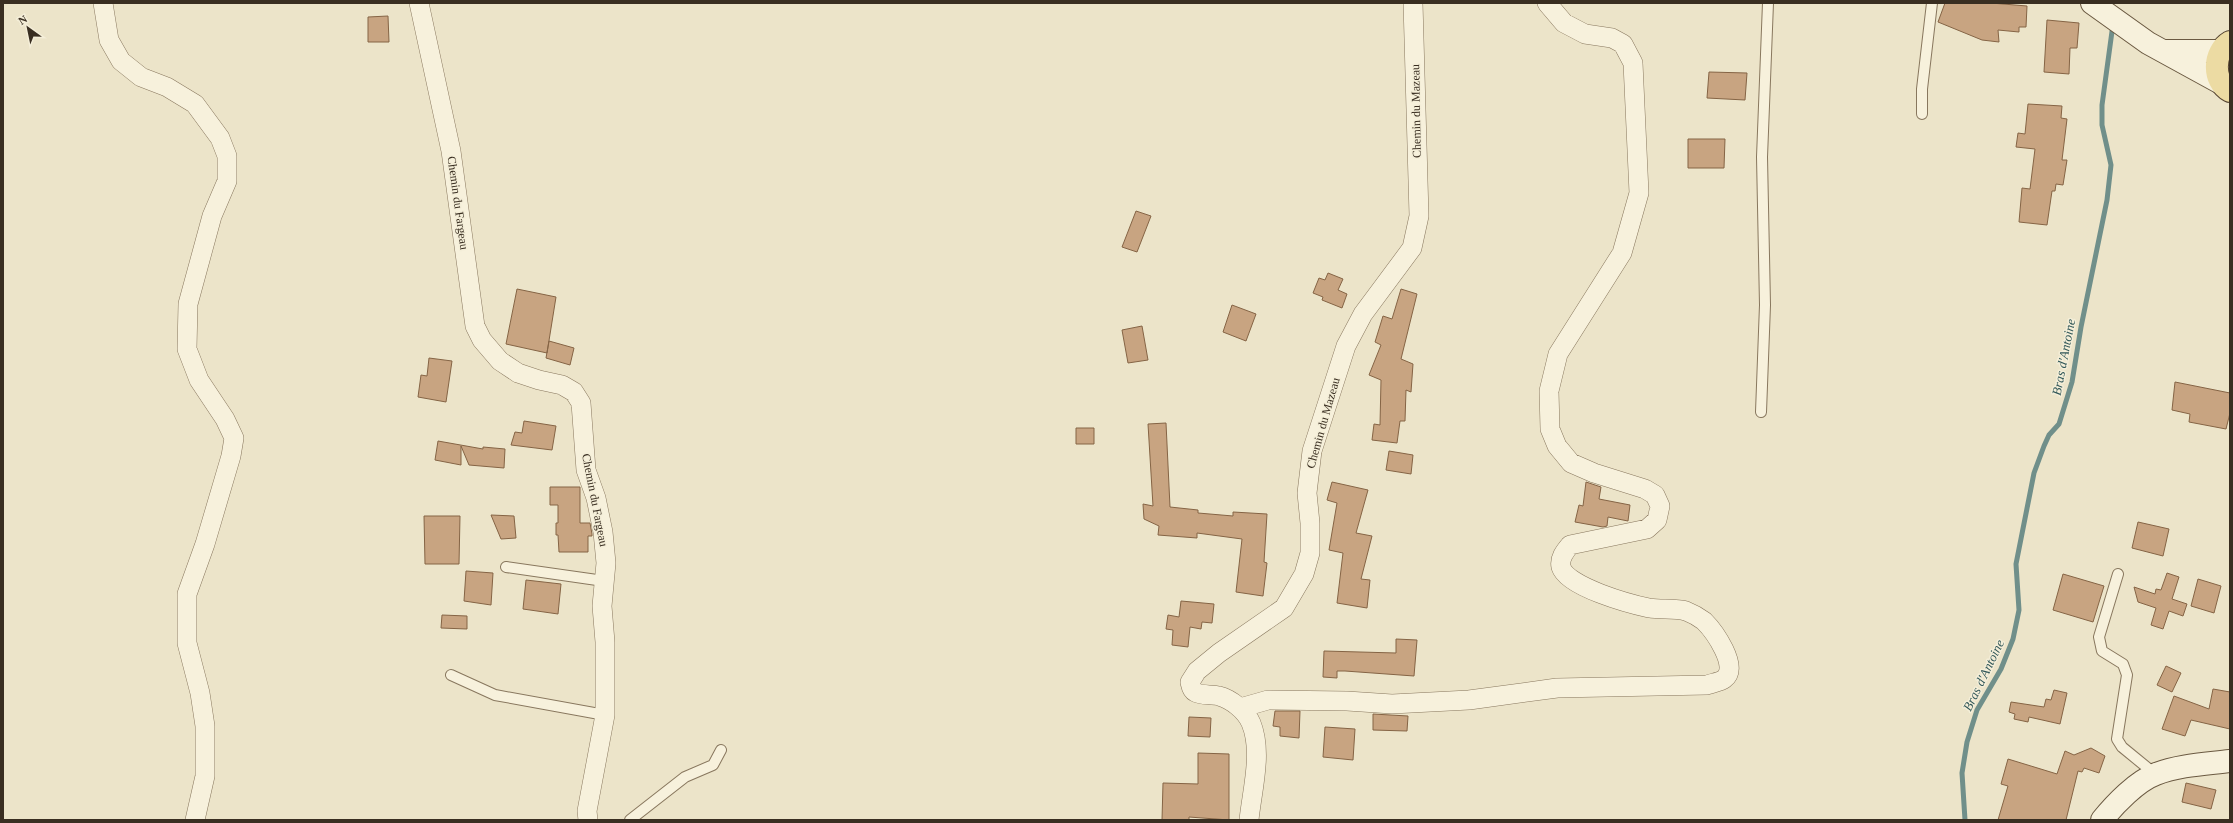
<svg xmlns="http://www.w3.org/2000/svg" width="2233" height="823" font-family="'Times New Roman',serif">
	<style>
		.lines { fill: none; stroke-linecap: round; stroke-linejoin: round }
		.stream { stroke: #708f8a; stroke-width: 5 }
		.building { fill: #c8a481; stroke: #856445 }
		.lane-casing { stroke: #88775e; stroke-width: 12 }
		.street-casing { stroke: #88775e; stroke-width: 20 }
		.secondary-casing { stroke: #6a5941; stroke-width: 24 }
		.primary-casing { stroke: #564532; stroke-width: 24 }
		.lane { stroke: #f7f1dc; stroke-width: 10 }
		.street { stroke: #f7f1dc; stroke-width: 19 }
		.secondary { stroke: #f7f1dc; stroke-width: 22 }
		.primary { stroke: #ecdba3; stroke-width: 22 }
		.labels { text-anchor: middle; stroke-width: 3; stroke-linejoin: round; paint-order: stroke }
		.street-label { font-size: 12px; fill: #392e21; stroke: #f4eed8 }
		.water-label { font-size: 13px; font-style: italic; fill: #315758; stroke: #f4eed8 }
	</style>
	<rect width="100%" height="100%" fill="#ece4c9"/>
	<g class="lines">
		<!-- stream -->
		<path class="stream" d="M1965,820L1962,773L1967,742L1977,710L2001,669L2013,639L2019,610L2016,564L2034,473L2044,446L2049,435L2059,424L2072,382L2081,327L2107,200L2111,165L2102,125V105L2113,24"/>
	</g>
	<!-- building -->
	<path class="building" d="M1945,3H1991L2027,6L2026,27H2019V32L1998,30L1999,42L1982,40L1938,22Z
		M388,16L389,42H368V17Z
		M2047,20L2079,23L2077,48H2070L2069,74L2044,72Z
		M1709,72L1747,73L1745,100L1707,98Z
		M2028,104L2062,106L2061,118L2067,119L2062,160H2067L2063,185L2056,184L2055,191H2052L2047,225L2019,222L2022,188L2030,189L2035,149L2016,147L2018,133L2025,134Z
		M1688,139H1725L1724,168H1688Z
		M1136,211L1151,216L1137,252L1122,247Z
		M1328,273L1343,279L1338,290L1347,294L1342,308L1322,300L1323,297L1313,293L1319,278L1325,280Z
		M517,289L556,297L547,353L506,344Z
		M1401,289L1417,294L1401,359L1413,364L1411,392L1406,390L1405,421H1400L1397,443L1372,440L1374,424L1380,425L1381,380L1369,375L1381,345L1375,342L1383,316L1392,319Z
		M1232,305L1256,314L1246,341L1223,332Z
		M1142,326L1148,360L1128,363L1122,330Z
		M549,341L574,348L570,365L546,358Z
		M429,358L452,361L446,402L418,397L421,375L427,376Z
		M2175,382L2230,393V413L2226,429L2189,422L2190,414L2172,410Z
		M524,421L556,426L552,450L511,445L515,432L522,433Z
		M1166,423L1170,507L1198,510V513L1233,516V512L1267,514L1264,562L1267,563L1263,596L1236,592L1242,539L1197,533V538L1158,535L1159,526L1144,519L1143,504L1153,506L1148,424Z
		M1076,428H1094V444H1076Z
		M438,441L483,449V447L505,449L504,468L469,465L461,446V465L435,460Z
		M1389,451L1413,455L1411,474L1386,470Z
		M1332,482L1368,490L1356,533L1372,536L1361,579L1370,580L1367,608L1337,603L1343,553L1329,550L1337,503L1327,500Z
		M1586,482L1601,487L1599,499L1630,505L1628,521L1608,517L1607,526L1603,527L1575,522L1579,505L1583,506Z
		M550,487H580V523H590L592,534V536H588V552H559L558,535H556V523H558V505H550Z
		M491,515L514,516L516,538L501,539Z
		M424,516H460L459,564H425Z
		M2138,522L2169,529L2163,556L2132,548Z
		M466,571L493,573L491,605L464,601Z
		M2167,573L2179,577L2172,599L2187,604L2183,616L2169,611L2163,629L2151,625L2156,608L2138,602L2134,587L2155,594L2156,589L2161,590Z
		M2063,574L2104,586L2093,622L2053,610Z
		M2198,579L2221,586L2214,613L2191,606Z
		M526,580L561,584L558,614L523,609Z
		M1181,601L1214,604L1212,623L1202,622L1201,629L1190,627L1188,647L1172,645L1173,630L1166,629L1168,615L1179,617Z
		M442,615L467,616V629L441,628Z
		M1396,639L1417,640L1414,676L1345,671H1337V678L1323,677L1324,651L1396,653Z
		M2166,666L2181,673L2172,692L2157,685Z
		M2213,689L2230,692V729L2191,720L2185,736L2162,729L2174,696L2209,709Z
		M2054,690L2067,693L2060,724L2029,717L2028,722L2014,719L2015,714L2009,712L2011,702L2044,707L2046,699L2051,700Z
		M1275,711H1300L1299,738L1280,736V727L1273,726Z
		M1373,714L1408,716L1407,731L1373,730Z
		M1189,717L1211,718L1210,737L1188,736Z
		M1325,727L1355,729L1353,760L1323,757Z
		M2091,748L2105,756L2099,773L2084,768L2082,772L2078,771L2066,820H1998L2008,786L2001,784L2008,759L2057,774L2065,751L2074,755Z
		M1198,753L1229,754V820L1189,817V820H1162L1163,783L1198,784Z
		M2186,783L2216,790L2211,809L2182,802Z"/>
	<g class="lines">
		<!-- lane casing -->
		<g class="lane-casing">
			<path id="lane" d="M1922,114V89L1932,3
				M1761,412L1765,305L1762,157L1768,3
				M506,567L604,581
				M2118,574L2099,637L2102,651L2123,664L2127,675L2117,739L2122,747L2155,774
				M451,675L495,695L605,715
				M630,820L685,777L713,765L721,750"/>
		</g>
		<!-- street casing -->
		<g class="street-casing">
			<path id="street" d="M103,3L109,40L121,61L141,77L167,87L195,104L220,138L227,156V181L212,216L188,304L187,349L199,380L225,419L234,438L231,456L205,544L187,594V643L200,693L205,726V776L195,820
				M419,3L451,151L475,326L482,340L500,361L518,373L539,380L562,385L574,392L581,403L586,470L596,498L603,532L606,563L602,606L605,642V715L587,811L588,820
				M1240,708L1268,700L1347,701L1392,704L1469,700L1557,688L1707,685C1712,683 1720,682 1724,679C1740,667 1714,631 1704,621C1700,618 1691,613 1686,611C1675,608 1661,610 1649,608C1630,604 1567,587 1561,567C1559,558 1565,551 1570,545L1647,529L1657,520L1660,506L1655,495L1645,489L1594,473L1571,463L1557,446L1550,429L1549,391L1558,354L1622,253L1639,193L1633,63L1623,44L1612,38L1585,34L1564,23L1547,3
				M1249,820C1252,790 1263,752 1251,723C1246,711 1231,699 1219,696C1212,694 1201,696 1195,692C1191,690 1191,686 1190,682L1197,671L1219,653L1284,608L1304,574L1310,553V523L1307,493L1312,451L1346,346L1363,314L1412,248L1419,216L1413,3"/>
		</g>
		<!-- secondary casing -->
		<g class="secondary-casing">
			<path id="secondary" d="M2092,3L2148,43L2221,83
				M2165,51H2221
				M2102,820C2115,804 2137,781 2156,774C2179,765 2206,764 2230,761"/>
		</g>
		<!-- primary casing -->
		<g class="primary-casing">
			<path id="primary" d="M2230,42C2213,52 2212,81 2230,91"/>
		</g>
		<!-- lane -->
		<use href="#lane" class="lane"/>
		<!-- street -->
		<use href="#street" class="street"/>
		<!-- secondary -->
		<use href="#secondary" class="secondary"/>
		<!-- primary -->
		<use href="#primary" class="primary"/>
	</g>
	<g class="labels">
		<!-- street labels -->
		<g class="street-label">
			<text transform="translate(1416 111) rotate(-91)" y="4">Chemin du Mazeau</text>
			<text transform="translate(458 203) rotate(82)" y="4">Chemin du Fargeau</text>
			<text transform="translate(1323 423) rotate(-74)" y="4">Chemin du Mazeau</text>
			<text transform="translate(595 500) rotate(79)" y="4">Chemin du Fargeau</text>
		</g>
		<!-- water labels -->
		<g class="water-label">
			<text transform="translate(2063 357) rotate(-79)" y="5">Bras d'Antoine</text>
			<text transform="translate(1983 675) rotate(-64)" y="5">Bras d'Antoine</text>
		</g>
	</g>
	<!-- border -->
	<rect width="2233" height="823" fill="none" stroke="#392e21" stroke-width="8"/>
	<!-- north arrow -->
	<g transform="translate(28 28) rotate(327)" stroke="#f4eed8" stroke-width="3" paint-order="stroke">
	<path d="M0-3L7 15L0 10L-7 15Z" fill="#392e21"/>
	<text y="-6" font-size="11" font-weight="bold" text-anchor="middle" fill="#392e21">N</text>
	</g>
</svg>
